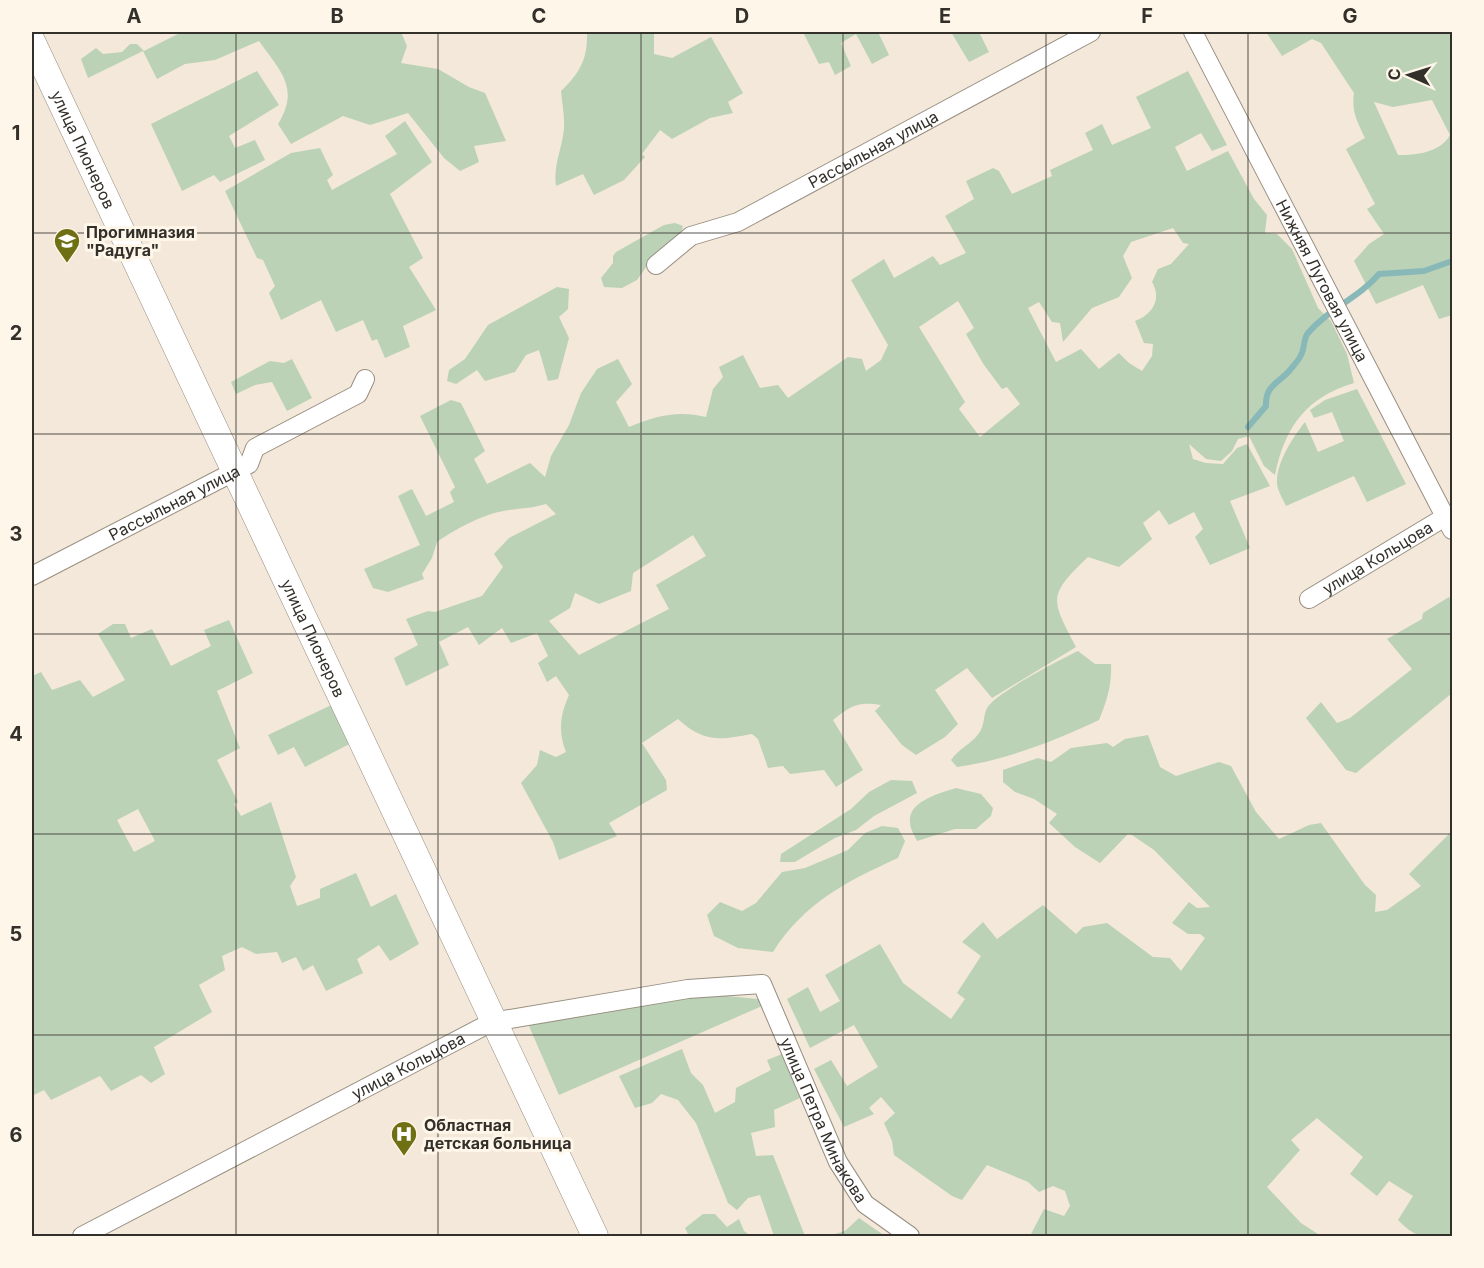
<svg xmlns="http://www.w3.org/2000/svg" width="1484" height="1268" font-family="Inter,sans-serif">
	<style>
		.green { fill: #bbd2b7; fill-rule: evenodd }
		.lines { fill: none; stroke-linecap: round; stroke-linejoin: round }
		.stream { stroke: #88b8b8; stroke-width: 6 }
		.street-casing { stroke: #988e80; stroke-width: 20 }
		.secondary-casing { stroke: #988e80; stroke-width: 27 }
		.street { stroke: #fff; stroke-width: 18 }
		.secondary { stroke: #fff; stroke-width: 26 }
		.grid { fill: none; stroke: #332f2a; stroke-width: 1.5; stroke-opacity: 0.55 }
		.labels { text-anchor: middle; stroke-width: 6; stroke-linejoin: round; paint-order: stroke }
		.street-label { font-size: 16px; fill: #332f2a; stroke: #fef6e9 }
		.poi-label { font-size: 16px; font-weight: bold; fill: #332f2a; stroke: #fef6e9; text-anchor: start }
		.neatline { fill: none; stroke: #332f2a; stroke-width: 2 }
		.grid-label { font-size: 20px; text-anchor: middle; font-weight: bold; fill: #332f2a }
	</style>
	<rect width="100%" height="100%" fill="#f3e8d9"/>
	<!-- green -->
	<path class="green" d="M182,32H401L407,46L401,63L438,69L469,87L485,93L506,141L474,146L479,162L460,171L444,158L408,113L370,125L343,116L291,144L278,124C300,88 281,72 259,41L215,60L185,64L157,79L143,51L88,78L81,59L96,48L103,54L122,52L130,44H137L144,51Z
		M587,32H654V54L672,58L711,37L743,93L728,102L733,113L710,118L672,139L660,130L642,154L645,157L624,180L594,195L583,174L556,186C553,166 562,149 564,129C565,117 562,103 561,91C580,73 588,58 587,32Z
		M803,32H878L889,55L872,64L856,34L841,43L851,66L835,75L829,62L819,64Z
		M951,32H979L989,52L969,62Z
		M1266,32H1452V315L1439,319L1423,285L1376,304L1354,261L1369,244L1384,234L1367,209L1375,204L1346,149L1365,138C1358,123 1351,111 1354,93L1321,43L1312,39L1282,56ZM1432,100L1450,135C1440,153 1416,155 1398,155L1374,102L1393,107Z
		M257,71L279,105L229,136L235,148L255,140L265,160L220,182L214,175L182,191L151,124Z
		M1188,71L1227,145L1212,151L1201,133L1175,147L1187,171L1228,151L1254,199L1267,215L1265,233L1277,234L1292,249L1318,308L1331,321L1347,354L1354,383C1307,397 1285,426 1275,475L1264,466L1249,436L1238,439L1232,451L1221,461L1206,459L1189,444L1193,459L1206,463L1223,464L1237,448L1247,444L1270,486L1230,501L1250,548L1210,565L1195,537L1203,529L1194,512L1169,525L1159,510L1143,523L1152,539L1119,567L1088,557C1047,596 1051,599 1076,647L992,698L967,668L935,690L958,724L945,737L916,755L902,745L875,711L881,705C858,701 850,706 833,720L863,770L836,787L824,770L790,774L783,766L768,768L758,739L752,734C720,740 704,743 678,719L642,743L666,780L667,790L609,823L617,836L559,860L553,842L521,783L537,765L540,750L556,757L566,752C558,732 560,715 569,695L556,676L547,682L538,663L548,656L537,633L511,643L502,628L479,645L468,627L439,642L449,665L406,686L394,658L418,645L406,619L428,611L435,612L482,596L503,567L494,554L509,538L556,514L546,504C533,508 523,508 509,510C485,513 457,528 437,542L432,558L422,574L424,579L388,592L373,588L364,569L420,545L398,496L412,489L426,516L454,502L450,492L455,487L420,416L451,400L461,403L485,451L474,459L487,484L530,463L545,477L551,456L569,425L581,393L597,369L618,359L632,384L616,402L629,427C655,416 678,410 706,417L713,389L723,377L719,367L743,355L760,388L778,385L788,398L848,357L862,359L866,371L881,360L888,345L851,280L884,259L894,278L933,256L940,265L966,253L945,216L974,199L966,181L993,168L999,171L1012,194L1052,176L1050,170L1093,150L1085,133L1102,124L1112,145L1151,128L1136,97ZM1173,228L1183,243L1189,244L1171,264L1158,269L1152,282C1162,299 1153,314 1135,321L1144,343L1153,344L1152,356L1142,371L1129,363L1119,353L1099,369L1081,349L1056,362L1028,308L1039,302L1052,322L1060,323L1063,342L1092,308L1119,297L1132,278L1123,256L1131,242ZM958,301L974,328L966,334L984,365L1002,389L1007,387L1020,404L980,437L959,409L965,402L919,327ZM693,535L706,556L656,585L669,609L579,655L549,621L570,608L575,593L599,604L631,591L633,573Z
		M405,121L432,162L390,194L423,258L409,267L436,310L403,326L410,347L385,358L377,339L372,341L363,320L336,332L321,300L281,320L269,293L275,286L263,260L257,258L225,191L291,153L320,148L333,175L327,180L332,190L397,154L385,136Z
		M675,223L683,226L681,233L649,263L637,280L622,288L604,287L601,278L613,263V256L616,252L664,225Z
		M557,287L569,289L568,309L559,317L569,338L558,379L548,381L539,350L526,355L515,372L485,381L477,370L456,384L447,381L449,370L465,359L488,325Z
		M292,359L312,398L287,411L272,382L255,385L236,394L231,382L270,361L284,363Z
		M1357,389L1406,484L1367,502L1354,476L1286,506C1283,499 1277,490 1277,483C1276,463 1293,437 1305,422L1318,452L1344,441L1332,412L1314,418L1310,410L1325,400Z
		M1449,597L1452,603V693L1356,773L1346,770L1306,718L1321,702L1337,723L1350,718L1412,669L1387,639L1422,619L1423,613Z
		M229,620L253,673L217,691L240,748L217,760L238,802L234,804L241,816L271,802L296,877L290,886L297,906L320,898V889L356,873L371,907L396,894L419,944L390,961L379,945L357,959L363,973L326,991L313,965L303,971L296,957L282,963L277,952L256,954L242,947L222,956L225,970L199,985L212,1012L154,1047L165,1074L151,1083L141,1075L111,1091L100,1076L51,1100L44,1090L32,1096V676L41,672L52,690L80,680L93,697L125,680L98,634L113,624H125L131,638L152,629L171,666L211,646L204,630ZM138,809L155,841L134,852L117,820Z
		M1078,651L1095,664H1111C1112,684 1107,701 1099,720C1054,741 1007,760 957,767L951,760C958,750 967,746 975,738C986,727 982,719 987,708C994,694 1061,659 1078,651Z
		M342,700L361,738L305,767L294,747L278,755L268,735Z
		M1148,735L1160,767L1176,776L1219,762L1231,766L1256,812L1279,839L1309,825L1321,823L1365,885L1376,895L1375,912L1387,910L1421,886L1409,874L1452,831V1236C1427,1237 1417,1240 1398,1220L1413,1196L1389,1181L1377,1196L1350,1174L1363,1157L1317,1118L1291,1140L1300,1150L1267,1187L1301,1223L1321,1236H1030L1044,1209L1064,1216L1070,1206L1065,1191L1053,1186L1039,1192L1028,1182L987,1165L962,1200L952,1196L894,1155L892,1141L884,1123L895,1113L881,1097L869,1108L874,1114L844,1127L814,1069L831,1060L847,1086L878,1067L854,1025L810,1048L787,999L808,987L820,1012L840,1001L825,975L880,944L903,983L951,1019L965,999L957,993L981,956L962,942L983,922L997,939L1043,905L1076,934L1083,927L1107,923L1153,957L1170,958L1181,971L1205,938L1200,934H1188L1172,923L1189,902L1197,908L1210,907L1154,850L1132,835L1128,834L1100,863L1075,847L1049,823L1057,814L1034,799L1015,792L1003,782V770L1038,758L1051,762L1071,748L1107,743L1113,747L1125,739Z
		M891,780L912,781L917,793L874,816L856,830L835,838L795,862H780L781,854L851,809L869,792Z
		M956,788L981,794L993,808L991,816L976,829H955L917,841C915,836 910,829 910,823C907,801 941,793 956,788Z
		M882,826L898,828L905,841L898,858C847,881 804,903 773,952L738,948L714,936L707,915L720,902L742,911L756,903L782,872L805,868L848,850L865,833Z
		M706,994L758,999L762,1006L559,1095L529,1026L532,1022Z
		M682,1049L691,1073L703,1085L715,1113L735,1102L736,1088L771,1070L767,1060L782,1054L800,1098L774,1110L775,1127L751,1133L756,1156L773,1155L805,1236H774L760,1195L748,1198L737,1210L728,1203L696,1123L678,1100L661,1094L652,1103L635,1108L619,1076Z
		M703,1214H715L727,1227L739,1219L744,1231L751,1236H689L685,1228Z
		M859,1218L885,1236H828L845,1231Z"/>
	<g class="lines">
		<!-- stream -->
		<path class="stream" d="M1248,427L1266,406C1265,385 1279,383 1290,370C1294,365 1299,360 1301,355C1305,348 1303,339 1308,333C1328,309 1359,298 1379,274L1424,271L1452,261"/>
		<!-- street casing -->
		<g class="street-casing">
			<g id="street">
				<path id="s1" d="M1193,32L1452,530"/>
				<path id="s2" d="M656,265L691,236L738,222L1091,32"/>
				<path id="s3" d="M32,576L249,464L255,448L358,394L365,379"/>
				<path id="s4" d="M1309,599L1445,517"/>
				<path id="s5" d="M82,1236L492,1022L688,989L762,984L838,1162L865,1204L910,1236"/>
			</g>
		</g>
		<!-- secondary casing -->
		<g class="secondary-casing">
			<g id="secondary">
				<path id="s6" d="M32,41L595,1236"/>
			</g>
		</g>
		<!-- street -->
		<use href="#street" class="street"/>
		<!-- secondary -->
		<use href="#secondary" class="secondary"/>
	</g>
	<!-- grid -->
	<path class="grid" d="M236,32V1236M438,32V1236M641,32V1236M843,32V1236M1046,32V1236M1248,32V1236M32,233H1452M32,434H1452M32,634H1452M32,834H1452M32,1035H1452"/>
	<!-- icons -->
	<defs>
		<g id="school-pin" transform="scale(1.35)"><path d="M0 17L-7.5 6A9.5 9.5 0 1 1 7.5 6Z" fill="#6f7014" stroke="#fef6e9"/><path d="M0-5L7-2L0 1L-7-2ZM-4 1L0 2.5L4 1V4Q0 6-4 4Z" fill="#fff"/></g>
		<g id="hospital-pin" transform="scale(1.35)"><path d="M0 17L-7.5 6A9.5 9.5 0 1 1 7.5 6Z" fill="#6f7014" stroke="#fef6e9"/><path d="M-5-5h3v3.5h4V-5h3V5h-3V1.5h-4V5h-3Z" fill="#fff"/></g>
	</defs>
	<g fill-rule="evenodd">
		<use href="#school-pin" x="67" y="241"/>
		<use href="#hospital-pin" x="404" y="1134"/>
	</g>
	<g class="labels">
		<!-- street labels -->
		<g class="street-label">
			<text dy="6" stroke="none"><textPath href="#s2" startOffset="248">Рассыльная улица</textPath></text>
			<text dy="6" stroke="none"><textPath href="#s6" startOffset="120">улица Пионеров</textPath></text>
			<text dy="6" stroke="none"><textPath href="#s1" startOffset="280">Нижняя Луговая улица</textPath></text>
			<text dy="6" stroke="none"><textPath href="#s3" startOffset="160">Рассыльная улица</textPath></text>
			<text dy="6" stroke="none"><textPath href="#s4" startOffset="80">улица Кольцова</textPath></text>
			<text dy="6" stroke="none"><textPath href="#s6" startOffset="660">улица Пионеров</textPath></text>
			<text dy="6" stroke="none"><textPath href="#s5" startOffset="368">улица Кольцова</textPath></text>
			<text dy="6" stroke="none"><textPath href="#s5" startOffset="885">улица Петра Минакова</textPath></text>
		</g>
		<!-- poi labels -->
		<g class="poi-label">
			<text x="86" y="238">Прогимназия<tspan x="86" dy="18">"Радуга"</tspan></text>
			<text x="424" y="1131">Областная<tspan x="424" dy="18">детская больница</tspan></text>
		</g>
	</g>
	<!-- border -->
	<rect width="1484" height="1268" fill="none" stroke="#fef6e9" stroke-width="66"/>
	<!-- north arrow -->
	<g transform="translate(1409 75) rotate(273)" stroke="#fef6e9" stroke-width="4.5" paint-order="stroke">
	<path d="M0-4.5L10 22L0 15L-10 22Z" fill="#332f2a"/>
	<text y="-9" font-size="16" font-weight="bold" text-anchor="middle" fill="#332f2a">С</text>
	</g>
	<rect x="33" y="33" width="1418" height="1202" class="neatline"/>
	<g class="grid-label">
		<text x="134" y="23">A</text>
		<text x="337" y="23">B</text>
		<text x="539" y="23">C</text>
		<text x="742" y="23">D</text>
		<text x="945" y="23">E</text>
		<text x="1147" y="23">F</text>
		<text x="1350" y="23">G</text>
		<text x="16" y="140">1</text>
		<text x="16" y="340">2</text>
		<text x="16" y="541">3</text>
		<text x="16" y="741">4</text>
		<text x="16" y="941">5</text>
		<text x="16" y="1142">6</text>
	</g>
</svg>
